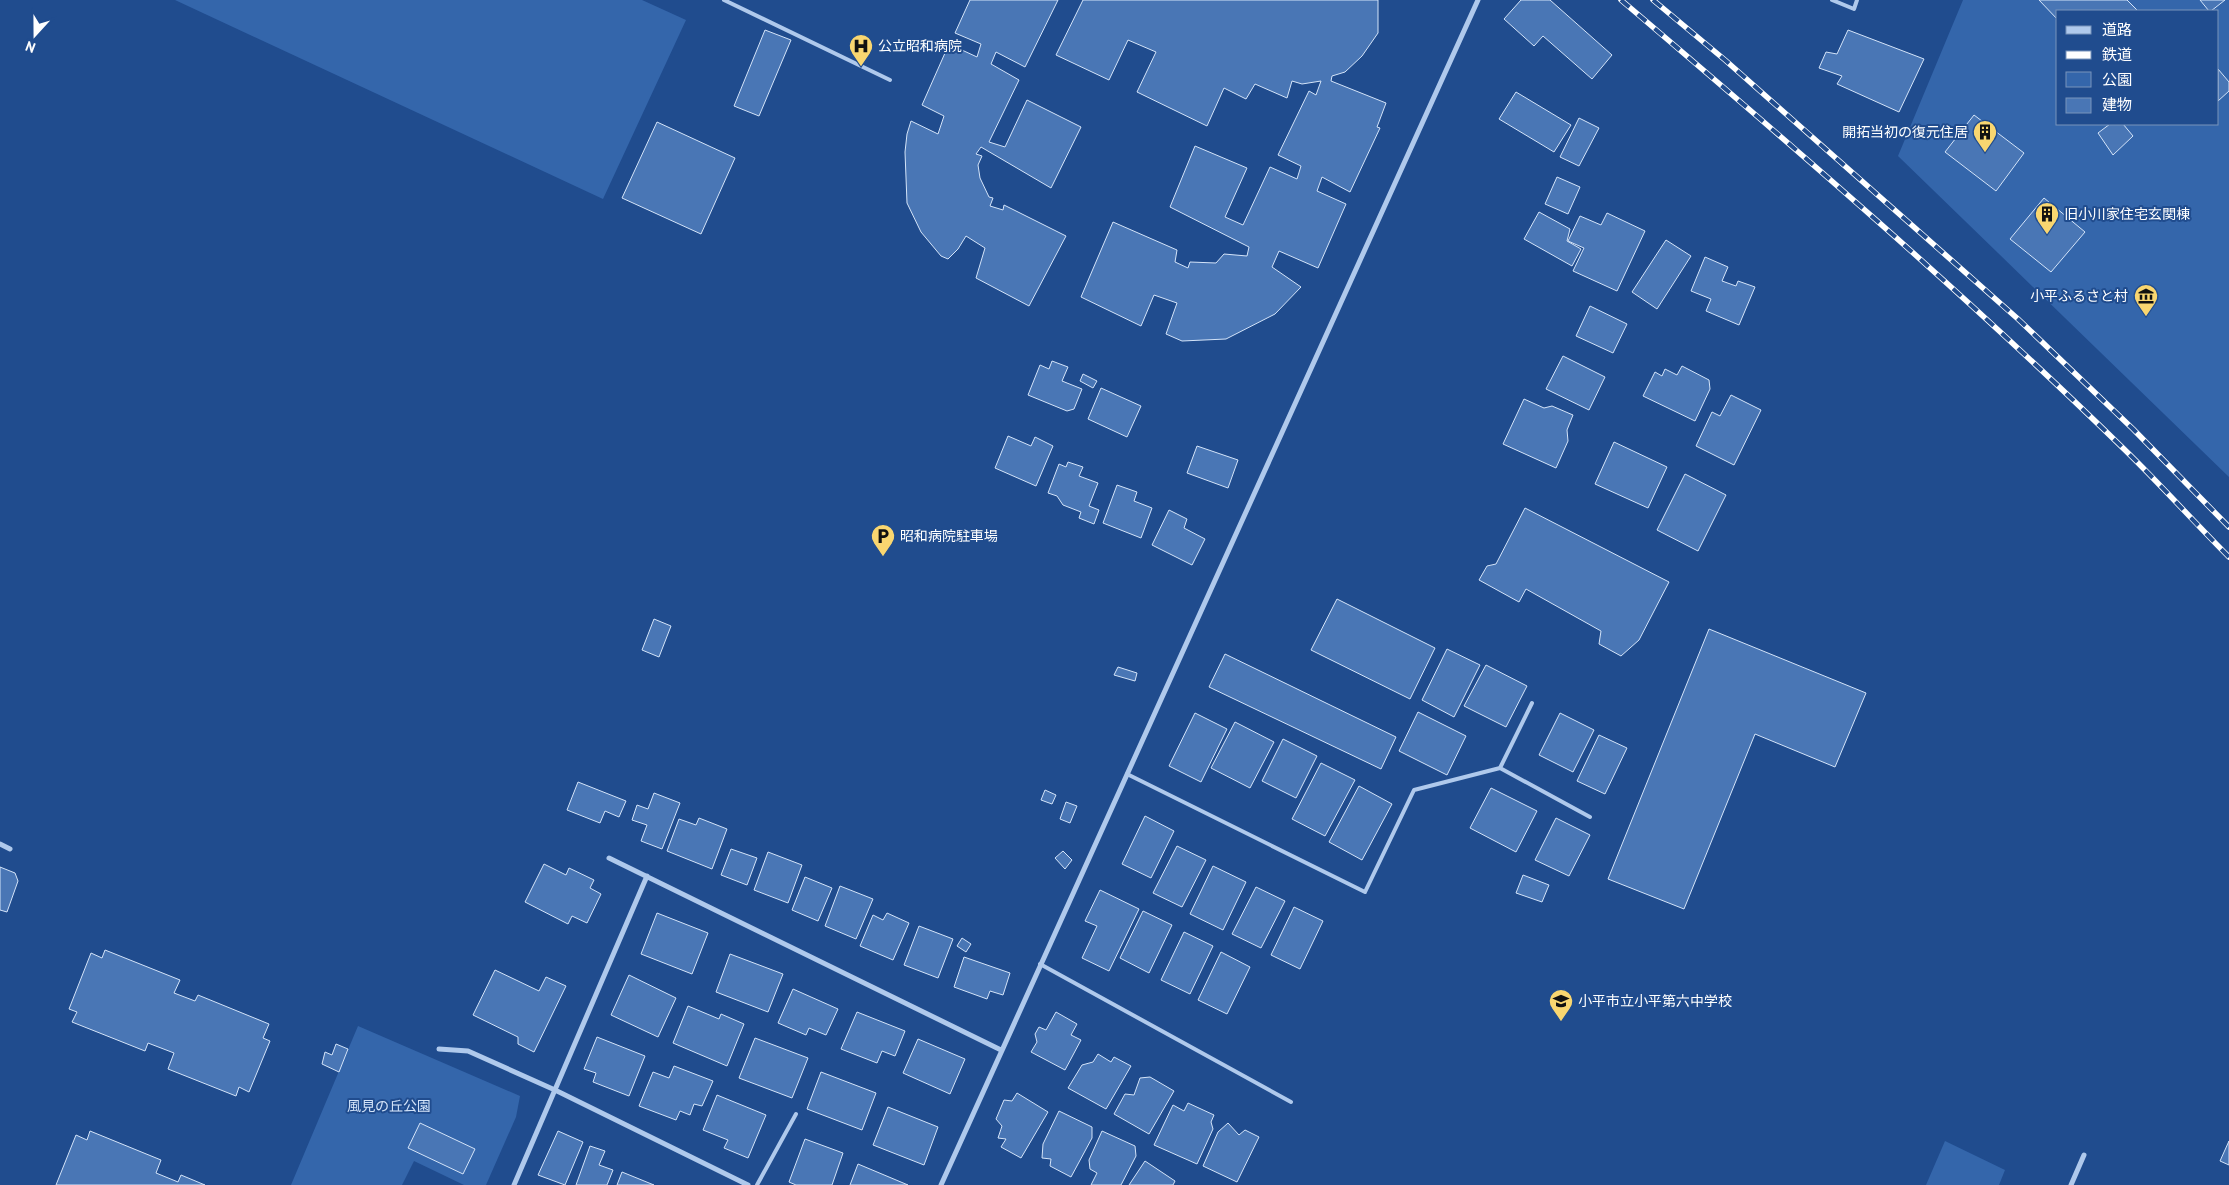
<svg xmlns="http://www.w3.org/2000/svg" width="2229" height="1185" font-family="'PT Sans','Noto Sans JP',sans-serif">
	<style>
		.green { fill: #3466ab; fill-rule: evenodd }
		.building { fill: #4976b5; stroke: #d4e4f9 }
		.lines { fill: none; stroke-linecap: round; stroke-linejoin: round }
		.lane { stroke: #afc9ec; stroke-width: 4 }
		.street { stroke: #afc9ec; stroke-width: 5 }
		.rail-casing { stroke: #fff; stroke-width: 5.5 }
		.rail { stroke: #204c8e; stroke-width: 4; stroke-dasharray: 11; stroke-linecap: butt }
		.labels { text-anchor: middle; stroke-width: 4; stroke-linejoin: round; paint-order: stroke }
		.poi-label { font-size: 14px; fill: #fff; stroke: #204c8e; text-anchor: start }
		.park-label { font-size: 14px; fill: #d4e4f9; stroke: #204c8e }
	</style>
	<rect width="100%" height="100%" fill="#204c8e"/>
	<!-- green -->
	<path class="green" d="M175,0H642L686,20L603,199Z
		M1963,0H2229V477L1898,156ZM2058,11H2218V124H2058Z
		M358,1026L520,1096L516,1117L486,1185H464L414,1161L402,1185H291Z
		M1945,1141L2005,1170L1999,1185H1926Z"/>
	<!-- building -->
	<path class="building" d="M970,0H1058L1025,67L996,52L991,64L1019,80L989,142L1005,147L1027,100L1081,127L1051,188L981,147L976,154L982,156L978,165L980,178L989,197L993,198L990,206L1003,210L1004,205L1066,236L1029,306L976,278L985,248L966,236L958,249L948,259L941,256L921,232L907,203L905,152L907,134L911,121L938,134L944,116L922,105L949,44L977,57L981,44L955,33Z
		M1083,0H1378V33L1362,56L1345,72L1332,76L1331,81L1386,103L1377,127L1380,128L1350,192L1322,177L1317,191L1346,204L1318,268L1279,251L1272,267L1301,287L1275,314L1226,339L1182,341L1166,334L1177,303L1154,295L1141,326L1081,297L1113,222L1177,250L1175,262L1188,268L1190,262L1216,263L1224,254L1247,256L1249,247L1170,207L1195,146L1247,168L1225,217L1243,225L1270,167L1297,179L1301,166L1278,155L1309,91L1316,95L1321,81L1302,84L1292,81L1287,98L1255,84L1246,99L1224,88L1207,126L1137,92L1156,52L1128,40L1109,80L1056,55Z
		M1521,0H1550L1612,55L1592,79L1543,36L1534,46L1504,19Z
		M2039,0H2127L2138,11H2058V20Z
		M2200,0H2225L2211,11H2209Z
		M765,30L791,40L759,116L734,106Z
		M1848,30L1924,59L1899,112L1837,84L1842,76L1819,68L1826,52L1837,54Z
		M2218,69L2229,82V91L2218,101Z
		M1516,92L1571,125L1554,152L1499,119Z
		M1974,115L2024,153L1996,191L1945,152Z
		M1579,118L1599,128L1579,166L1560,157Z
		M657,122L735,158L701,234L622,198Z
		M2110,124H2123L2133,136L2113,155L2098,133Z
		M1557,177L1580,187L1568,214L1545,204Z
		M2044,198L2085,232L2051,272L2010,239Z
		M1539,212L1570,229L1567,241L1581,249L1572,266L1524,239Z
		M1607,213L1645,231L1617,291L1573,271L1584,248L1568,241L1580,216L1601,225Z
		M1666,240L1691,256L1657,309L1632,292Z
		M1705,257L1728,267L1722,281L1736,286L1738,281L1755,287L1739,325L1706,311L1711,299L1691,291Z
		M1590,306L1627,324L1613,353L1576,336Z
		M1563,356L1605,377L1589,410L1546,389Z
		M1052,361L1068,367L1062,381L1082,389L1074,409L1067,411L1028,395L1040,365L1049,369Z
		M1682,366L1709,380L1710,389L1695,421L1643,396L1655,372L1662,376L1665,369L1677,375Z
		M1083,374L1097,381L1093,388L1080,381Z
		M1101,388L1141,406L1127,437L1088,419Z
		M1731,395L1761,410L1734,465L1696,446L1712,412L1720,416Z
		M1524,399L1544,408L1552,406L1573,415L1567,430L1568,441L1556,468L1503,444Z
		M1008,436L1031,446L1035,437L1053,446L1036,486L995,468Z
		M1614,442L1667,467L1648,508L1595,484Z
		M1197,446L1238,460L1228,488L1187,473Z
		M1068,462L1083,467L1079,476L1098,483L1089,506L1099,510L1094,524L1079,518L1081,512L1063,505L1057,496L1048,493L1059,464L1066,467Z
		M1685,474L1726,495L1698,551L1657,530Z
		M1117,485L1137,492L1134,501L1152,508L1141,538L1103,523Z
		M1525,508L1669,582L1639,640L1621,656L1599,644L1601,631L1526,589L1519,602L1479,580L1487,566L1496,564Z
		M1169,510L1187,519L1184,528L1205,539L1192,565L1152,545Z
		M1337,599L1435,648L1410,699L1311,650Z
		M654,619L671,626L659,657L642,650Z
		M1709,629L1866,693L1835,767L1755,734L1684,909L1608,879Z
		M1447,649L1480,665L1454,717L1422,700Z
		M1225,654L1396,737L1381,769L1209,687Z
		M1486,665L1527,686L1506,727L1464,706Z
		M1118,667L1137,673L1135,681L1114,675Z
		M1418,712L1466,736L1447,775L1399,751Z
		M1195,713L1227,729L1201,782L1169,766Z
		M1560,713L1594,730L1573,772L1539,755Z
		M1235,722L1274,742L1250,788L1211,768Z
		M1599,735L1627,748L1605,794L1577,781Z
		M1283,739L1317,756L1296,798L1262,781Z
		M1321,763L1355,780L1325,836L1292,819Z
		M578,782L626,801L619,817L605,811L600,823L567,810Z
		M1359,786L1392,804L1362,860L1329,842Z
		M1491,788L1537,811L1516,852L1470,828Z
		M1045,790L1056,795L1052,804L1041,800Z
		M654,793L680,803L662,849L641,841L647,825L632,820L637,805L648,809Z
		M1066,802L1077,806L1070,823L1060,819Z
		M1145,816L1174,831L1151,878L1122,864Z
		M699,818L727,829L712,869L667,851L679,819L696,825Z
		M1556,818L1590,835L1569,876L1535,860Z
		M1177,846L1206,860L1182,907L1153,893Z
		M731,849L757,858L747,885L721,875Z
		M1063,851L1072,860L1065,869L1055,858Z
		M768,852L802,865L788,903L754,890Z
		M544,864L566,875L569,868L594,880L590,888L601,894L587,923L572,916L568,924L525,902Z
		M1213,866L1246,882L1223,930L1190,914Z
		M0,867L15,873L18,881L7,912L0,910Z
		M1523,875L1549,885L1542,902L1516,893Z
		M805,877L832,888L818,921L792,910Z
		M840,886L873,899L856,939L825,926Z
		M1256,887L1285,901L1261,948L1232,934Z
		M1100,890L1139,909L1109,971L1082,958L1097,926L1085,921Z
		M1294,907L1323,921L1300,969L1271,955Z
		M1143,911L1172,925L1149,973L1120,958Z
		M657,913L708,933L692,974L641,954Z
		M887,913L909,923L893,960L860,946L873,915L883,920Z
		M919,926L953,939L938,978L904,965Z
		M1184,932L1213,946L1190,994L1161,980Z
		M962,938L971,944L966,952L957,946Z
		M105,950L180,980L174,993L195,1001L198,995L269,1024L263,1038L270,1041L249,1092L239,1087L236,1096L168,1069L174,1053L148,1043L145,1051L72,1022L77,1012L69,1009L91,953L102,958Z
		M1221,952L1250,967L1227,1014L1198,1000Z
		M730,954L783,974L768,1012L716,992Z
		M964,957L1010,973L1003,995L990,991L987,999L954,987Z
		M495,970L539,991L546,977L566,986L534,1052L518,1044V1037L473,1015Z
		M629,975L676,998L658,1037L611,1015Z
		M793,989L838,1009L826,1035L809,1028L806,1035L778,1023Z
		M688,1006L719,1019L721,1014L744,1024L727,1066L673,1043Z
		M857,1012L905,1031L895,1056L882,1051L877,1063L841,1049Z
		M1056,1012L1077,1024L1071,1035L1081,1040L1065,1070L1031,1052L1037,1042L1035,1034L1039,1027L1046,1030Z
		M597,1037L645,1056L629,1096L593,1082L596,1073L584,1069Z
		M755,1038L808,1058L792,1098L739,1078Z
		M918,1039L965,1059L950,1094L903,1073Z
		M336,1044L348,1049L339,1072L322,1064L325,1052L332,1055Z
		M1098,1054L1111,1062L1114,1057L1131,1066L1106,1109L1068,1088L1082,1065L1093,1062Z
		M674,1066L713,1081L702,1106L694,1104L690,1115L680,1111L676,1120L639,1106L653,1072L669,1078Z
		M821,1072L876,1093L862,1130L807,1109Z
		M1150,1077L1174,1091L1149,1134L1114,1114L1125,1094L1134,1095L1140,1078Z
		M1017,1093L1048,1112L1021,1158L1001,1147L1006,1139L998,1138L1002,1126L996,1119L1004,1100L1012,1101Z
		M717,1095L766,1115L748,1158L724,1148L728,1140L703,1130Z
		M1188,1103L1214,1115L1211,1122L1213,1129L1197,1164L1154,1145L1173,1105L1184,1111Z
		M888,1107L938,1127L924,1165L873,1145Z
		M1059,1111L1092,1127V1138L1071,1177L1050,1166L1051,1159L1042,1158L1043,1144Z
		M420,1123L475,1149L463,1174L408,1148Z
		M1228,1123L1239,1135L1245,1130L1259,1137L1237,1182L1203,1166L1218,1132Z
		M90,1131L161,1160L156,1173L178,1182L181,1175L205,1185H56L76,1135L87,1140Z
		M558,1131L583,1142L565,1185L538,1175Z
		M1102,1131L1135,1146L1136,1156L1121,1185H1091L1097,1173L1090,1169L1089,1160Z
		M805,1139L843,1153L832,1185H796L789,1182Z
		M2229,1141V1165L2220,1161Z
		M590,1146L605,1151L599,1165L613,1170L607,1185H576Z
		M1145,1161L1175,1181L1173,1185H1129Z
		M858,1164L908,1185H850Z
		M622,1172L654,1185H617Z"/>
	<g class="lines">
		<!-- lane -->
		<path class="lane" d="M724,0L890,80
			M1832,0L1854,9L1857,0
			M1500,768L1532,703
			M1127,774L1365,892L1414,790L1500,768L1590,817
			M1040,964L1291,1102
			M757,1185L796,1114"/>
		<!-- street -->
		<path class="street" d="M0,844L10,849
			M609,858L1001,1050
			M439,1049L468,1051L555,1090L748,1185
			M514,1185L647,876
			M941,1185L1478,0
			M2071,1185L2084,1155"/>
		<!-- rail casing -->
		<g class="rail-casing">
			<path id="rail" d="M1621,0C1793,146 1964,293 2125,450C2161,485 2194,522 2229,557
				M1653,0L1725,60L2018,319L2133,429L2229,527"/>
		</g>
		<!-- rail -->
		<use href="#rail" class="rail"/>
	</g>
	<!-- icons -->
	<defs>
		<g id="hospital-pin" transform="scale(1.25)"><path d="M0 17L-7.5 6A9.5 9.5 0 1 1 7.5 6Z" fill="#f9d670" stroke="#204c8e"/><path d="M-5-5h3v3.5h4V-5h3V5h-3V1.5h-4V5h-3Z" fill="#111"/></g>
		<g id="building-pin" transform="scale(1.25)"><path d="M0 17L-7.5 6A9.5 9.5 0 1 1 7.5 6Z" fill="#f9d670" stroke="#204c8e"/><path d="M-4-6H4V6H1V3H-1V6H-4ZM-2.5-4.3h1.7v1.8h-1.7ZM.8-4.3h1.7v1.8H.8ZM-2.5-1h1.7V.8h-1.7ZM.8-1h1.7V.8H.8Z" fill="#111"/></g>
		<g id="museum-pin" transform="scale(1.25)"><path d="M0 17L-7.5 6A9.5 9.5 0 1 1 7.5 6Z" fill="#f9d670" stroke="#204c8e"/><path d="M0-6L6-3V-2H-6V-3ZM-5-1h2V3h-2ZM-1-1h2V3h-2ZM3-1h2V3H3ZM-6 4H6V6H-6Z" fill="#111"/></g>
		<g id="parking-pin" transform="scale(1.25)"><path d="M0 17L-7.5 6A9.5 9.5 0 1 1 7.5 6Z" fill="#f9d670" stroke="#204c8e"/><path d="M-3.5-5.5H1a3.5 3.5 0 0 1 0 7H-1V5.5H-3.5ZM-1-3.4V-.6H.8a1.4 1.4 0 0 0 0-2.8Z" fill="#111"/></g>
		<g id="school-pin" transform="scale(1.25)"><path d="M0 17L-7.5 6A9.5 9.5 0 1 1 7.5 6Z" fill="#f9d670" stroke="#204c8e"/><path d="M0-5L7-2L0 1L-7-2ZM-4 1L0 2.5L4 1V4Q0 6-4 4Z" fill="#111"/></g>
	</defs>
	<g fill-rule="evenodd">
		<use href="#hospital-pin" x="861" y="46"/>
		<use href="#building-pin" x="1985" y="132"/>
		<use href="#building-pin" x="2047" y="214"/>
		<use href="#museum-pin" x="2146" y="296"/>
		<use href="#parking-pin" x="883" y="536"/>
		<use href="#school-pin" x="1561" y="1001"/>
	</g>
	<g class="labels">
		<!-- poi labels -->
		<g class="poi-label">
			<text x="878" y="51">公立昭和病院</text>
			<text x="1968" y="137" text-anchor="end">開拓当初の復元住居</text>
			<text x="2064" y="219">旧小川家住宅玄関棟</text>
			<text x="2128" y="301" text-anchor="end">小平ふるさと村</text>
			<text x="900" y="541">昭和病院駐車場</text>
			<text x="1578" y="1006">小平市立小平第六中学校</text>
		</g>
		<!-- park labels -->
		<g class="park-label">
			<text x="389" y="1111">風見の丘公園</text>
		</g>
	</g>
	<!-- legend -->
	<rect x="2056" y="10" width="162" height="115" fill="#204c8e" stroke="#7994bb"/>
	<rect x="2066" y="26" width="25" height="8" fill="#afc9ec" stroke="#7994bb"/>
	<text x="2102" y="35" font-size="15" fill="#ffffff">道路</text>
	<rect x="2066" y="51" width="25" height="8" fill="#ffffff" stroke="#7994bb"/>
	<text x="2102" y="60" font-size="15" fill="#ffffff">鉄道</text>
	<rect x="2066" y="72" width="25" height="15" fill="#3466ab" stroke="#7994bb"/>
	<text x="2102" y="85" font-size="15" fill="#ffffff">公園</text>
	<rect x="2066" y="98" width="25" height="15" fill="#4976b5" stroke="#7994bb"/>
	<text x="2102" y="110" font-size="15" fill="#ffffff">建物</text>
	<!-- north arrow -->
	<g transform="translate(35 35) rotate(201)" stroke="#204c8e" stroke-width="4" paint-order="stroke">
	<path d="M0-4L9 19L0 12L-9 19Z" fill="#ffffff"/>
	<text y="-8" font-size="14" font-weight="bold" text-anchor="middle" fill="#ffffff">N</text>
	</g>
</svg>
